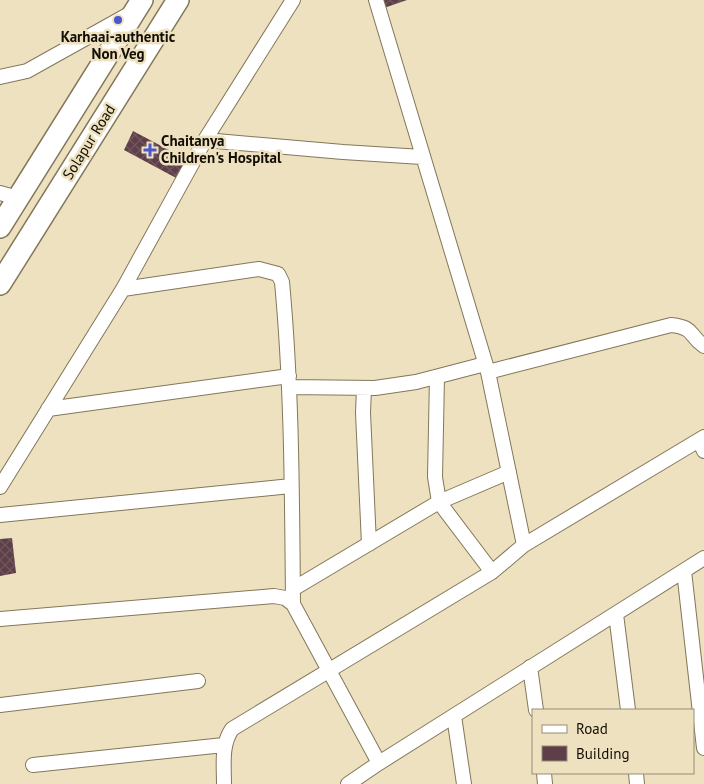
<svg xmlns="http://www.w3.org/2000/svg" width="704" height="784" font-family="'PT Sans',sans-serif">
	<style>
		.building { fill: url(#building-cross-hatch) }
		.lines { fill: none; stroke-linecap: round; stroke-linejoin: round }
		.street-casing { stroke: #837759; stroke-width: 16 }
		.primary-casing { stroke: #837759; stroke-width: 24 }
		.street { stroke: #fff; stroke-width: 14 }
		.primary { stroke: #fff; stroke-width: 21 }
		.poi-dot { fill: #4d57cd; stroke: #eee1c0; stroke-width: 2 }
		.labels { text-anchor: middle; stroke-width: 5; stroke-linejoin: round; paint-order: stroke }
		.poi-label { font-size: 15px; font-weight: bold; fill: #120e04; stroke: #eee1c0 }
		.street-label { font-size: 15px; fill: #120e04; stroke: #eee1c0 }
	</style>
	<defs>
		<pattern id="building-cross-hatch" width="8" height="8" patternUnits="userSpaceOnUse" patternTransform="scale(1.25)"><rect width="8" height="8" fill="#5e3f49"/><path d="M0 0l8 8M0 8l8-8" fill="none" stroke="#70575e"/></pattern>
	</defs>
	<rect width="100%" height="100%" fill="#eee1c0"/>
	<!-- building -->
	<path class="building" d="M383,0H407L384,8Z
		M133,131L188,160L178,179L124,150Z
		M12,538L16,573L0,576V539Z"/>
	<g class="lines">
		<!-- street casing -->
		<g class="street-casing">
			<path id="street" d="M376,0L488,372L524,545L704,437
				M0,77L27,71L131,13
				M205,140L343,152L422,157
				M0,193L18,198
				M123,289L259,269L278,274L282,282C292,389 292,496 293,604
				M488,372L671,325C696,328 688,335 704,346
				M437,377L435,477L439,502L492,572
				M289,387L375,388L416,382L485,364
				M364,388L363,413L369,544
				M48,409L289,376
				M699,440L704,451
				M0,487L123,289L205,140L293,0
				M0,515L291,486
				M684,571L704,748
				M293,589L439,502L509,472
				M616,614L628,710
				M0,619L274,596L285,598L293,604L379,763L704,558
				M530,667L536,710
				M0,705L198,681
				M454,716L464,784
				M33,765L224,745
				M544,773L545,784
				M636,773L637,784
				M224,784C224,765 221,745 232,729L492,572L524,545
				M348,784L379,763"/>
		</g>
		<!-- primary casing -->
		<g class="primary-casing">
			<path id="primary" d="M0,227L142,0
				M0,284L178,0"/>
		</g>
		<!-- street -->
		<use href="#street" class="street"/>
		<!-- primary -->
		<use href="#primary" class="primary"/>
	</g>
	<!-- markers -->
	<g class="poi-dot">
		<circle cx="118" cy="20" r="5"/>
		<path d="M147.5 142.5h5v5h5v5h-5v5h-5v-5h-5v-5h5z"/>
	</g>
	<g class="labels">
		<!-- poi labels -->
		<g class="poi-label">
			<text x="118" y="42">Karhaai-authentic<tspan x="118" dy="17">Non Veg</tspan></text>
			<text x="161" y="146" text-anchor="start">Chaitanya<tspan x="161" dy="17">Children's Hospital</tspan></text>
		</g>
		<!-- street labels -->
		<g class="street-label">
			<text transform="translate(89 142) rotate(-58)" y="5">Solapur Road</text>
		</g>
	</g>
	<!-- legend -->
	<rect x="532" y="709" width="162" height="65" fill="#eee1c0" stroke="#968d75"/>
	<rect x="542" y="725" width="25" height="8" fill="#ffffff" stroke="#968d75"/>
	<text x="576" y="734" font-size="15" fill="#120e04">Road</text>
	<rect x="542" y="746" width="25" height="15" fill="#5e3f49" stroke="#968d75"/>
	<text x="576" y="759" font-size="15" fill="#120e04">Building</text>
</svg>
